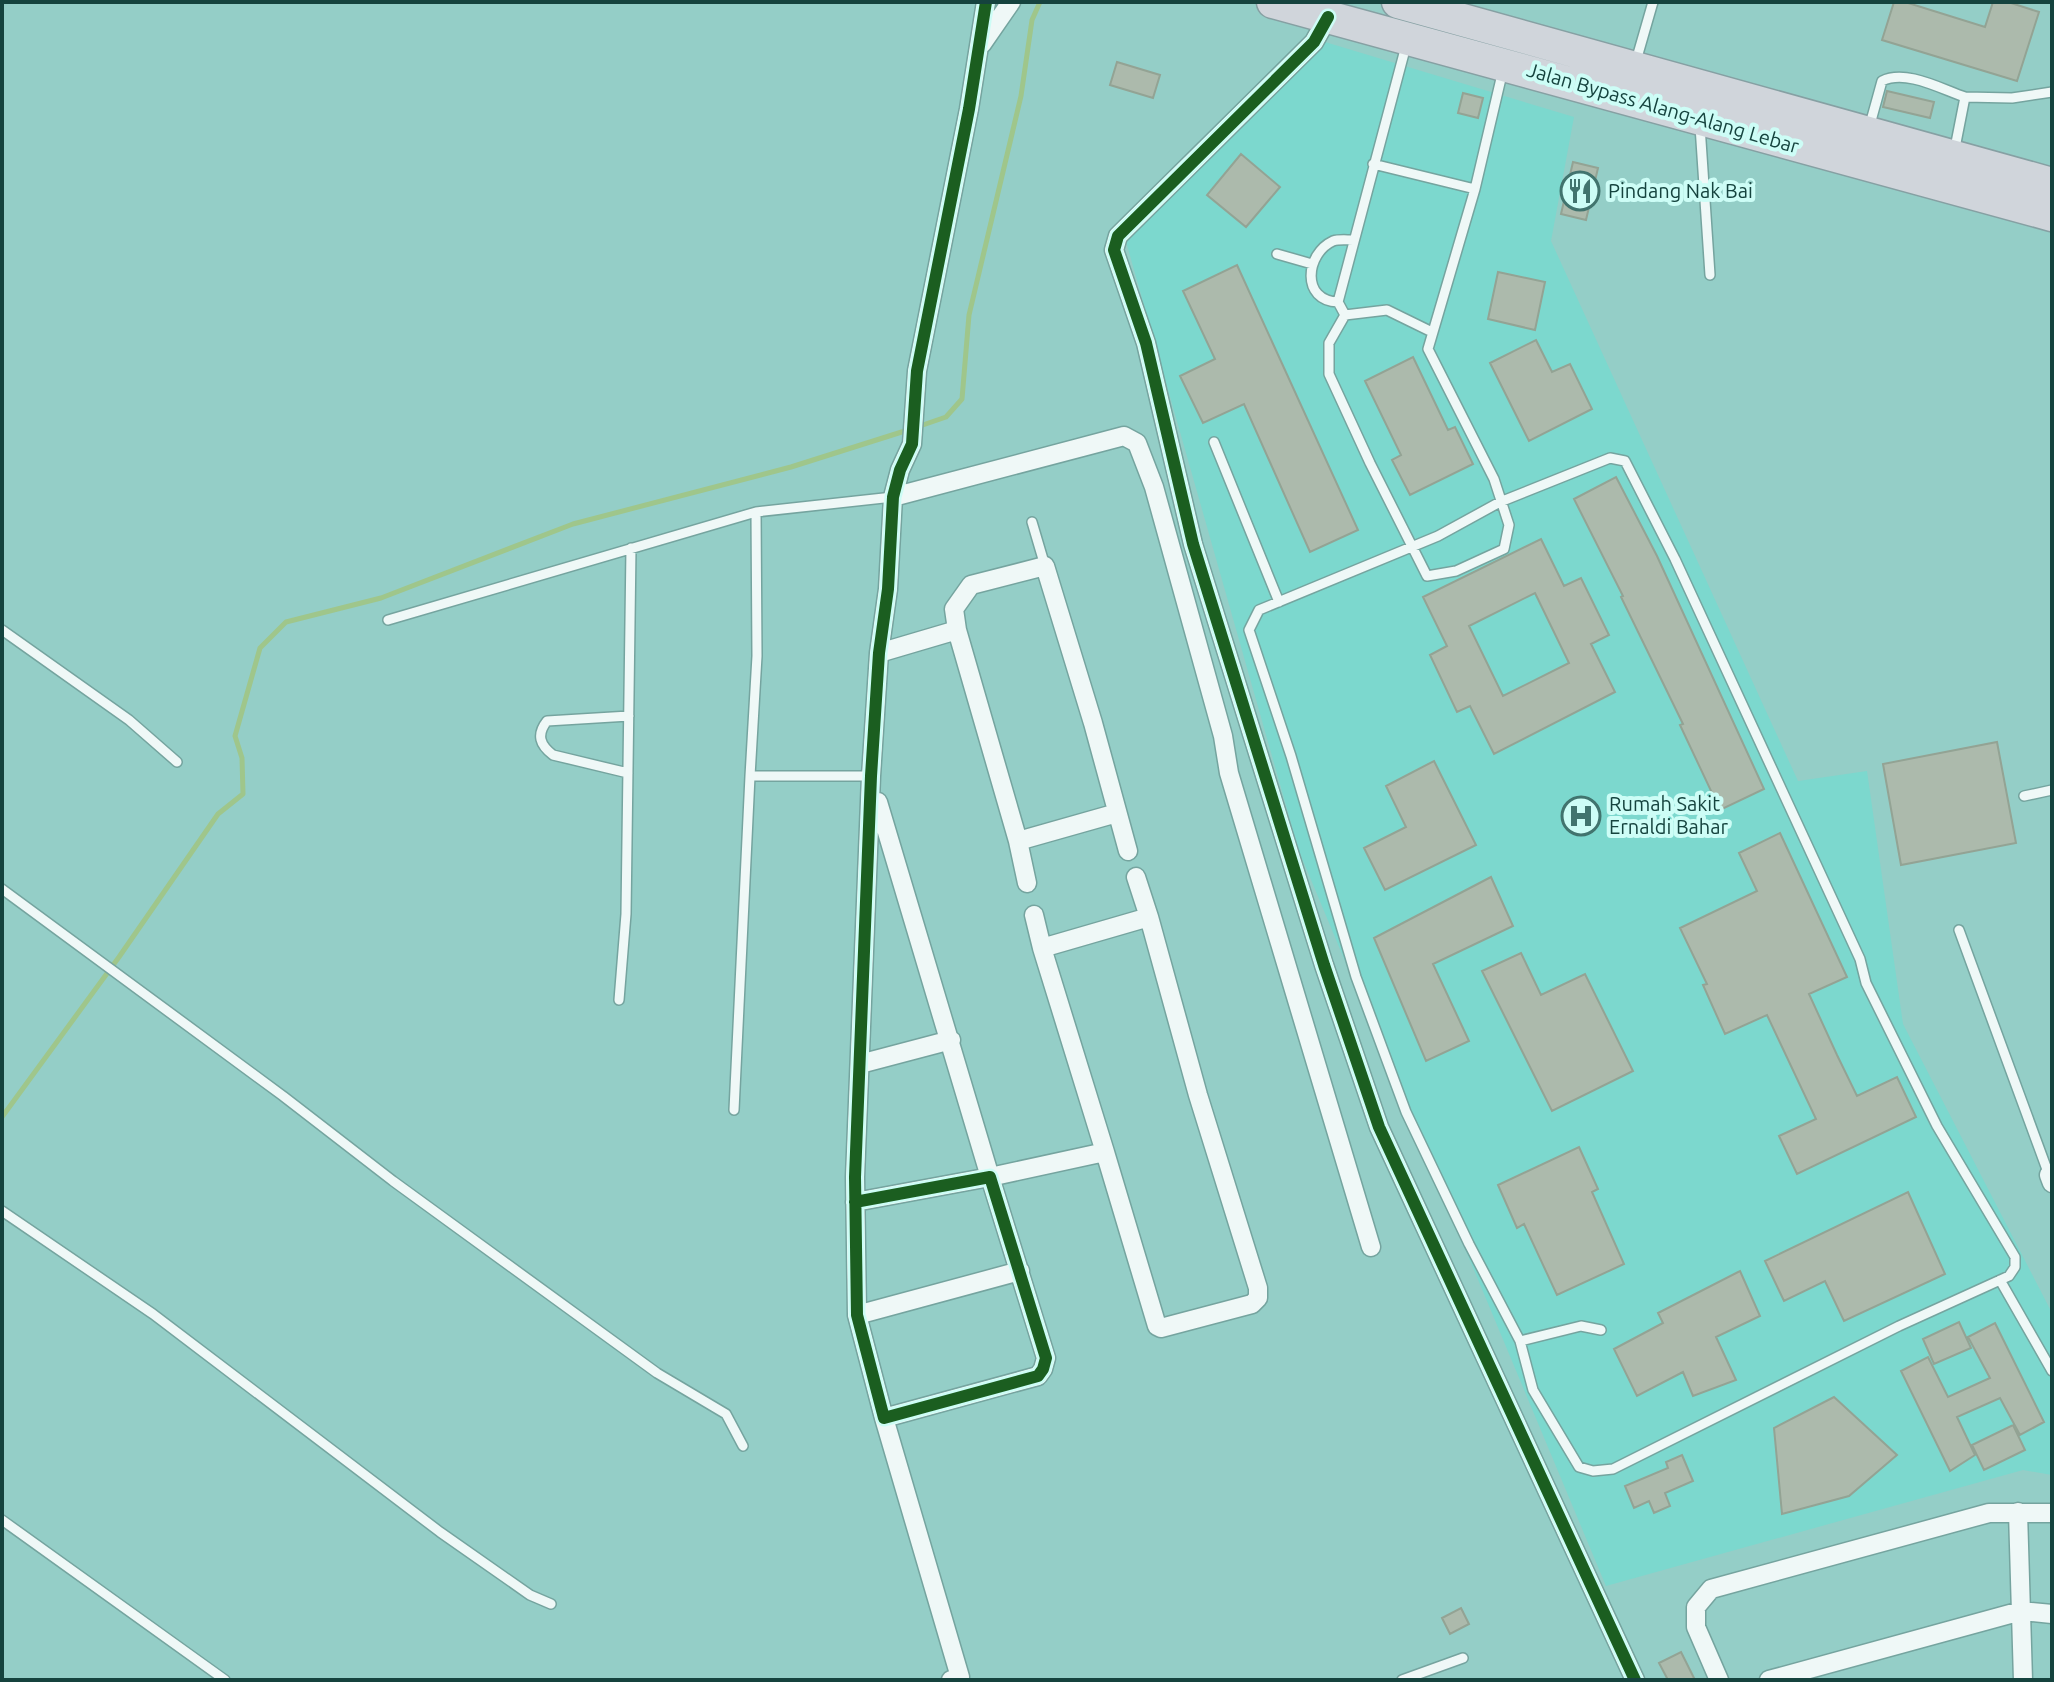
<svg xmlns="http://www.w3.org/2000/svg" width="2054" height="1682" font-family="Ubuntu,sans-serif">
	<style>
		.built { fill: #7cd8ce }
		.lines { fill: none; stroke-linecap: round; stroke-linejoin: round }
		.stream { stroke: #9fc68b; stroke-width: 5 }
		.building { fill: #acbaac; stroke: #93a394; stroke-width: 2; fill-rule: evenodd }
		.lane-casing { stroke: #75a49f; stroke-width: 12 }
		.street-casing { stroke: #75a49f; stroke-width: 21 }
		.highway-casing { stroke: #86a0a3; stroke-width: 35 }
		.lane { stroke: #eff8f7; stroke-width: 9 }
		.street { stroke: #eff8f7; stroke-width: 18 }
		.highway { stroke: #d0d5db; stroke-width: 32 }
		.cycleway-casing { stroke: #cdfdf6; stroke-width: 17 }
		.cycleway { stroke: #1b5e20; stroke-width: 12 }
		.labels { text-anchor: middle; stroke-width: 8; stroke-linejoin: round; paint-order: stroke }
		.street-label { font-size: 20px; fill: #15433e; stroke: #cdfdf6 }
		.poi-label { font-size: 20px; fill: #15433e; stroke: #cdfdf6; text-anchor: start }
	</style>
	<rect width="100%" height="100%" fill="#94cec7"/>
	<!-- built -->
	<path class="built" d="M1325,42L1574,117L1551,241L1798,781L1867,771L1903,1024L2052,1313V1475L2023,1470L1606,1586L1299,851L1125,238Z"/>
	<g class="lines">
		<!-- stream -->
		<path class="stream" d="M917,427L946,417L962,399L969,315L1021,96L1032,20L1040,2
			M2,1117L119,957L218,814L243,794L242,758L235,736L260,648L286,622L381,598L573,524L791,467L908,430"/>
	</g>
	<!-- building -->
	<path class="building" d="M1894,2H1905L1985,27L1993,2H2008L2039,12L2017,81L1882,40Z
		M1117,62L1160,75L1153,98L1110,85Z
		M1887,91L1934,102L1930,118L1883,107Z
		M1463,93L1483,98L1478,118L1458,113Z
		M1241,154L1280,187L1246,227L1207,195Z
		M1573,162L1598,168L1586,220L1561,214Z
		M1237,265L1358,530L1310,552L1244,404L1203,423L1180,376L1215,359L1183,291Z
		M1498,272L1545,282L1535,330L1488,319Z
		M1536,340L1552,372L1570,364L1592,409L1529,441L1490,363Z
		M1413,357L1448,430L1455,427L1473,464L1410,495L1392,460L1401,455L1365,381Z
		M1616,477L1657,556L1764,789L1720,810L1680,725L1683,724L1621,597L1623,596L1574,499Z
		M1541,539L1564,586L1581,578L1609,635L1591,644L1615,692L1494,754L1470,706L1457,712L1430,655L1447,646L1423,597ZM1535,593L1569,663L1503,696L1469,626Z
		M1997,742L2016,843L1901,865L1883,764Z
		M1434,761L1476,845L1385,890L1364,848L1406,827L1386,786Z
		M1780,833L1847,977L1809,994L1837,1055L1857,1096L1897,1077L1916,1117L1797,1174L1779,1136L1816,1119L1767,1015L1725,1034L1703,985L1707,984L1680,928L1757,891L1739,853Z
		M1491,877L1513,926L1433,964L1469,1041L1426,1061L1374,938Z
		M1521,953L1541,995L1585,974L1633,1071L1552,1111L1482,971Z
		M1579,1147L1598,1189L1592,1192L1624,1264L1557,1295L1524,1224L1517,1228L1498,1185Z
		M1908,1192L1945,1274L1844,1321L1825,1281L1784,1301L1765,1261Z
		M1740,1271L1760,1316L1716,1337L1736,1380L1693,1396L1683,1372L1637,1396L1614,1349L1663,1323L1658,1313Z
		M1959,1322L1971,1348L1934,1364L1923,1339Z
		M1995,1323L2044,1422L2020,1435L2000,1398L1957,1417L1975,1455L1950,1471L1901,1371L1928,1357L1948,1397L1990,1378L1968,1337Z
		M1834,1397L1897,1455L1849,1496L1782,1514L1774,1428Z
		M2013,1425L2025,1450L1984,1470L1972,1445Z
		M1682,1455L1693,1481L1665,1493L1670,1506L1654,1513L1649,1501L1634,1508L1625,1486L1668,1468L1666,1462Z
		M1461,1608L1469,1624L1450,1634L1442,1618Z
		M1681,1652L1695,1680H1668L1659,1663Z"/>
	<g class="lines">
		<!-- lane casing -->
		<g class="lane-casing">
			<path id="lane" d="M1407,42L1338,302L1345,315L1387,310L1432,332
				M1636,61L1653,2
				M1700,126L1710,275
				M1869,128L1882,81C1906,69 1941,89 1965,97
				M1954,153L1965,97L2012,98L2052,92
				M1373,164L1475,189
				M1277,254L1312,264
				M1338,302C1301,301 1305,254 1333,241C1339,239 1346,240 1353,240
				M1345,315L1329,343V374L1370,463L1427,576L1456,571L1504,549L1509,525L1494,479L1428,349L1475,189L1503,70
				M1214,442L1279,602
				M1610,458L1625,461L1675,559L1860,959L1866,983L1937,1126L2015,1257V1267L2009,1276L1899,1326L1613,1469L1593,1471L1579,1467L1533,1390L1520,1341L1469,1244L1406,1112L1356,977L1291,756L1249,630L1259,610L1438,536L1500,502Z
				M1032,522L1045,566
				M388,620L756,512
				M2,630L129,720L177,762
				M628,773L553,755C540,745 536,735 547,721L629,716
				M871,776H750L757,656L756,512L893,497
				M2024,796L2052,790
				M2,889L283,1096L393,1181L657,1373L726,1414L743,1446
				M1959,930L2049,1175
				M619,1000L626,914L631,548
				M734,1110L750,776
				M2,1211L153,1314L440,1532L530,1595L551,1604
				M2000,1280L2052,1371
				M1520,1341L1581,1326L1601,1330
				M2,1520L225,1680
				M1402,1680L1463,1658"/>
		</g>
		<!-- street casing -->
		<g class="street-casing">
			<path id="street" d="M1328,17L1314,42L1118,236L1114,250L1146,343L1193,544L1324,965L1379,1127L1635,1680
				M982,44L1011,2
				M893,497L1124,436L1137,443L1154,487L1223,736L1229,773L1371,1247
				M957,630L954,609L971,585L1045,566L1093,723L1128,851
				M879,653L957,630L1018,841L1027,883
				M878,802L990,1177L1105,1152L1042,948L1034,915
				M1018,841L1117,813
				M1042,948L1149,917
				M860,1064L951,1040
				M1105,1152L1157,1326L1161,1328L1252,1304L1258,1298V1288L1198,1095L1149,917L1136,877
				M2052,1173L2049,1175L2052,1183
				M855,1202L990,1177L1046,1358L1043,1369L1038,1376L884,1418L857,1315L855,1177L871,776L879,653L888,589L893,497L900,470L912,444L917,371L969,109L986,2
				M857,1315L1020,1271
				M884,1418L960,1677L951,1680
				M2018,1512L2023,1680
				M1719,1680L1696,1627V1607L1711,1589L1989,1513H2052
				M1769,1680L2021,1611L2052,1614"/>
		</g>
		<!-- highway casing -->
		<g class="highway-casing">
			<path id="highway" d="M1273,2L2052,215
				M1398,2L2052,184"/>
		</g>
		<!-- lane -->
		<use href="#lane" class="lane"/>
		<!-- street -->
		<use href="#street" class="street"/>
		<!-- highway -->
		<use href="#highway" class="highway"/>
		<!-- cycleway casing -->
		<g class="cycleway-casing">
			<path id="cycleway" d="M1328,17L1314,42L1118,236L1114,250L1146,343L1193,544L1324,965L1379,1127L1635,1680
				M855,1202L990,1177L1046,1358L1043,1369L1038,1376L884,1418L857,1315L855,1177L871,776L879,653L888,589L893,497L900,470L912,444L917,371L969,109L986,2"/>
		</g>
		<!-- cycleway -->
		<use href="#cycleway" class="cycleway"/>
	</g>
	<!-- icons -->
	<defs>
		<g id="restaurant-ring" transform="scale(2)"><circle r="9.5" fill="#cdfdf6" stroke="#41746e" stroke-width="1.5"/><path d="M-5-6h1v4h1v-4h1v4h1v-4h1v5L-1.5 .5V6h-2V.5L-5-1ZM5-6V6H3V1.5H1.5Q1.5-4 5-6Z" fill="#41746e"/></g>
		<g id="hospital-ring" transform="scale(2)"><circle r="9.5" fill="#cdfdf6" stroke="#41746e" stroke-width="1.5"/><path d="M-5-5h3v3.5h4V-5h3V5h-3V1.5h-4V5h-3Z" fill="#41746e"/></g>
	</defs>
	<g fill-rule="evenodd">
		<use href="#restaurant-ring" x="1580" y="191"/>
		<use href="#hospital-ring" x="1581" y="816"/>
	</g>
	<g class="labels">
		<!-- street labels -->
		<g class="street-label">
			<text transform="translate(1663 108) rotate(16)" y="7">Jalan Bypass Alang-Alang Lebar</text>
		</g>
		<!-- poi labels -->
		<g class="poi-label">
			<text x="1608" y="198">Pindang Nak Bai</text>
			<text x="1609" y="811">Rumah Sakit<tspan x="1609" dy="23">Ernaldi Bahar</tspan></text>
		</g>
	</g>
	<!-- border -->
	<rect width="2054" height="1682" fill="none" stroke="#15433e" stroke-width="8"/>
</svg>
